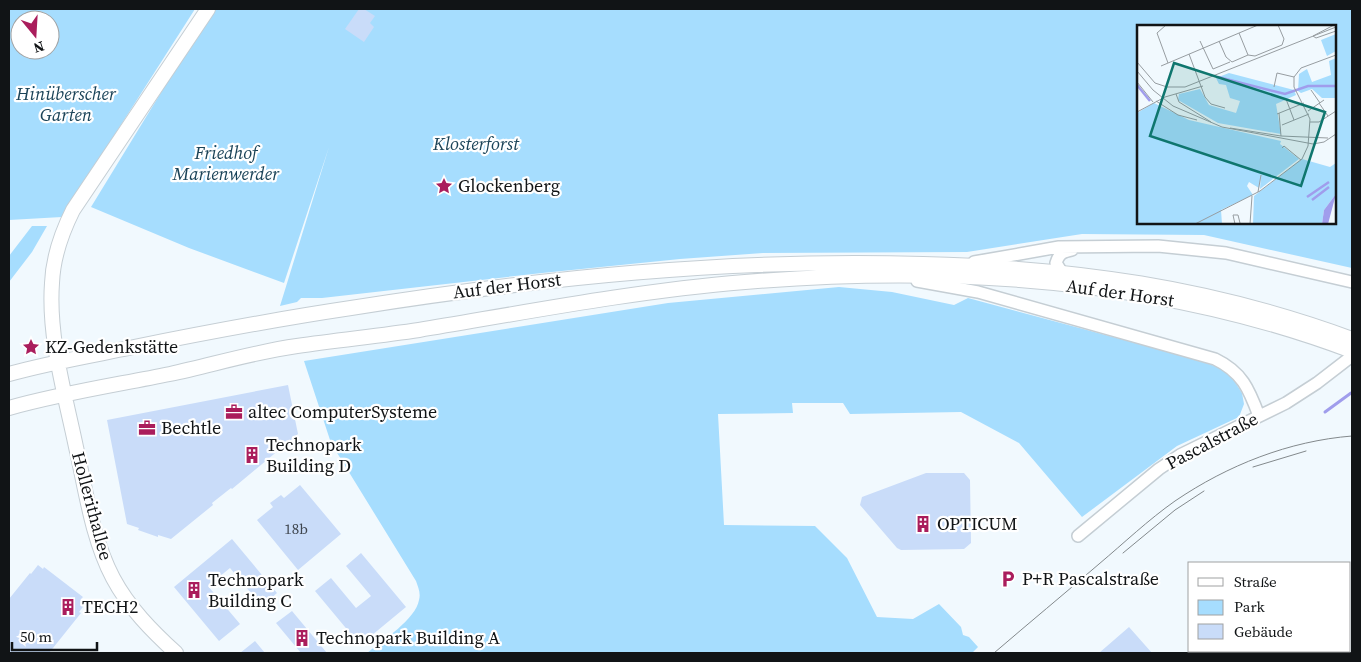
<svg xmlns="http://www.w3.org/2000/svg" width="1361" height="662" font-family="'Source Serif 4',serif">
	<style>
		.green { fill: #a6ddfe; fill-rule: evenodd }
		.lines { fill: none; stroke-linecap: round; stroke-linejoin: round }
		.stream { stroke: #a09dec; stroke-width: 3 }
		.building { fill: #c9dcf9 }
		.minor-casing { stroke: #c5ced4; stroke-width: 14 }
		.tertiary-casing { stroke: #c5ced4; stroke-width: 16 }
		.minor { stroke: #fff; stroke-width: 11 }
		.tertiary { stroke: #fff; stroke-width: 14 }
		.tram { stroke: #83898c; stroke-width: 1 }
		.labels { text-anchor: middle; stroke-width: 4.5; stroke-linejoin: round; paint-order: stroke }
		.number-label { font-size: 15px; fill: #3f464f }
		.park-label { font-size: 18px; font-style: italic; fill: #1a4358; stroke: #fff }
		.poi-label { font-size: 18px; fill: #111416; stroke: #fff; text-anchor: start }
		.street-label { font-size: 18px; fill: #111416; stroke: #fff }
		.inset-river { fill: none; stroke: #a09dec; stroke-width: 2.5 }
		.inset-road { fill: none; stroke: #979da1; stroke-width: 1 }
		.view { fill: #0f766e; fill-opacity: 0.15; stroke: #0f766e; stroke-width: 2.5 }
		.inset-edge { fill: none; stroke: #111416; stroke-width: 2.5 }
	</style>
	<rect width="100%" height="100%" fill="#f1f9fe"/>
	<!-- green -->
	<path class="green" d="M9,9H195L62,217L9,220ZM20,20H50V50H20Z
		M215,9H1352V268L1204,235L1082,234L967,252L763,253L680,259L542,273L322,298H301L297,302L280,306L329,147L284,283L189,248L91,207L195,37ZM1138,26H1335V222H1138Z
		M32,226H47L32,252L9,282V256Z
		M839,287L892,292L954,305L968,298L1199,360L1225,370L1235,382L1242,393L1244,404L1239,417L1177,446L1082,517L1019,443L961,412L850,414L843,403H792L793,413L718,414L724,525L815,526L847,558L877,617L913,619L939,604L961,627L963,635L969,637L978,647L972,653H367C382,641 416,619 419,600C421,593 418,587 416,581L331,443L304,361L668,303Z"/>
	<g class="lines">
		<!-- stream -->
		<path class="stream" d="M1325,412L1351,393"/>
	</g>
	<!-- building -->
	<path class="building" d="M359,9H364L375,16L370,23L374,27L364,42L345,29Z
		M288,385L298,434L232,489L231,488L212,503L213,505L171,539L158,535V537L138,530L139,528L127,524L107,420Z
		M926,473H964L970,480L971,543L964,549L901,550L897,548L860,505L862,497Z
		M300,485L341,534L298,570L257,520L273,507L270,503L281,495L284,498Z
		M232,539L277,593L262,606L230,568L208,586L240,624L219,641L174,587Z
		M361,553L406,607L360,645L315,591L331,578L356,608L371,596L346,566Z
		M38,565L43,569L44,567L83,597L81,599L86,603L79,612L81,613L49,653H9V599L30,573L31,574Z
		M292,611L327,653H301L276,623Z
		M1129,627L1152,653H1099Z
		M255,641L265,653H240Z"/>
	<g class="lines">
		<!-- minor casing -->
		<g class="minor-casing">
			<path id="minor" d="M974,262L1059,247L1158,246L1226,253L1352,282
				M1061,271L1056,263C1059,253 1063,252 1072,250
				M917,281L978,292L1215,359C1242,372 1249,389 1259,416
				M1078,536L1159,469L1180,455L1286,403L1317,383L1352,356"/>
		</g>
		<!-- tertiary casing -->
		<g class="tertiary-casing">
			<path id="tertiary" d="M9,374C48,363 89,356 129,348C203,333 277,319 351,308C540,278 732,258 923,264C1073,268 1211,287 1352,339
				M9,408C62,393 116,385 170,374C212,365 254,352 297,346C338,340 379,336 419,330C527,312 635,291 745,282C949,265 1159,278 1352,351
				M176,653C152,631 129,608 113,578C92,538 86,491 76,447C65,394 48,337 52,283C53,258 62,232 73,210L208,9"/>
		</g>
		<!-- minor -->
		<use href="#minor" class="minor"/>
		<!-- tertiary -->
		<use href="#tertiary" class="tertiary"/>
		<!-- tram -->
		<path class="tram" d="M1253,467L1306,451
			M1123,553L1175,510L1204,491
			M994,653C1029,623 1064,594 1099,564C1124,543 1148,520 1175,501C1228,465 1289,441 1352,436"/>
	</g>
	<!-- icons -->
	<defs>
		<g id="sight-bare" transform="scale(1.35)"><path d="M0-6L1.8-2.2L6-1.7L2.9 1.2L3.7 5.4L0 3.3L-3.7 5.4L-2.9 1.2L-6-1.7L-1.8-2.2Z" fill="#aa1d5c" stroke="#fff" stroke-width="2.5" paint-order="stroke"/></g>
		<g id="office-bare" transform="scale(1.35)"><path d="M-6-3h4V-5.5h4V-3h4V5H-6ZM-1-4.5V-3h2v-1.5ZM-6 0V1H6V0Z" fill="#aa1d5c" stroke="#fff" stroke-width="2.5" paint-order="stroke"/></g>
		<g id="building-bare" transform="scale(1.35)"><path d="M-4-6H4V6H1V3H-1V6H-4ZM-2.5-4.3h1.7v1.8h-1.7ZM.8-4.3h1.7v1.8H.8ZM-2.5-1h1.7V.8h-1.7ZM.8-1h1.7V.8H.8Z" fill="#aa1d5c" stroke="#fff" stroke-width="2.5" paint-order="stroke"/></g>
		<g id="parking-bare" transform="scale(1.35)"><path d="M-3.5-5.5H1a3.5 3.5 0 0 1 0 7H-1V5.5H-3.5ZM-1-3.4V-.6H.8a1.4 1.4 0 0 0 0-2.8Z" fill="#aa1d5c" stroke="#fff" stroke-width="2.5" paint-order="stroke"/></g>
	</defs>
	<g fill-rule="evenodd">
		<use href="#sight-bare" x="444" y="186"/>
		<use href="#sight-bare" x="31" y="347"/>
		<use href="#office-bare" x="234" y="412"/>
		<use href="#office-bare" x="147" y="428"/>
		<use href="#building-bare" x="252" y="455"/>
		<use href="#building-bare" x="923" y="524"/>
		<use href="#parking-bare" x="1008" y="579"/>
		<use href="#building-bare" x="194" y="590"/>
		<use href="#building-bare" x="68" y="607"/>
		<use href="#building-bare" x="302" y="638"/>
	</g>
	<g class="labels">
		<!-- number labels -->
		<g class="number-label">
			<text x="296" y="534">18b</text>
		</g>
		<!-- park labels -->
		<g class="park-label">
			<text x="66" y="100">Hinüberscher<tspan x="66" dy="21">Garten</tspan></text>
			<text x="476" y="150">Klosterforst</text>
			<text x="226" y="159">Friedhof<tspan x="226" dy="21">Marienwerder</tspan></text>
		</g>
		<!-- poi labels -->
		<g class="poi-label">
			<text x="458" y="192">Glockenberg</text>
			<text x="45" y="353">KZ-Gedenkstätte</text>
			<text x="248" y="418">altec ComputerSysteme</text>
			<text x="161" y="434">Bechtle</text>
			<text x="266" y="451">Technopark<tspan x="266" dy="21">Building D</tspan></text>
			<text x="937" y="530">OPTICUM</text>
			<text x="1022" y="585">P+R Pascalstraße</text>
			<text x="208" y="586">Technopark<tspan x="208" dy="21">Building C</tspan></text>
			<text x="82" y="613">TECH2</text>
			<text x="316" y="644">Technopark Building A</text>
		</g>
		<!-- street labels -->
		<g class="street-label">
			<text transform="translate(507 286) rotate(-7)" y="6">Auf der Horst</text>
			<text transform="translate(1120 293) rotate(8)" y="6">Auf der Horst</text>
			<text transform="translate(1212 441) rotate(-28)" y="6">Pascalstraße</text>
			<text transform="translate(92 506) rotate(75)" y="6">Hollerithallee</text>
		</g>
	</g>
	<!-- overview -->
	<g transform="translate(1137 25)">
		<rect width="199" height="199" fill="#f1f9fe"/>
		<path d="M199,9V26L190,31L184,15ZM199,33V73H185L175,64L164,68L161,66L162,49L170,44L175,57L194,50L192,36ZM92,48L157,65L159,70L139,79L144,109L81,98L41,75L42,69L63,64L72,80L99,88L103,76L93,73L89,60L82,59L79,53ZM17,78L52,95L144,116L143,119L162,134L123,164L124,149L122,163L112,157L110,161L116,170L84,185L85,199H0V88ZM165,134L193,142L199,138V169L187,185L185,199H116L117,171Z" fill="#a6ddfe"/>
		<path d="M199,169L191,199H185L187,185Z" fill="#a09dec"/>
		<path class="inset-river" d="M81,52L148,69L171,61H199M0,60L13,76M170,172L192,157M175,175L192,162"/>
		<path class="inset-road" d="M29,0L20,8L31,38M197,0L176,11L179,13L199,6M63,16L76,44L93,37M82,16L89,32L95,37L111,30L102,8M52,29L68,72L74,79L88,83M111,30L118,31L145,20L147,14L141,0M0,37L18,58L30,62H48L199,2M24,41L121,0M0,46L16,65L36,81L85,102L176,119L187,117L199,109M0,57L16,77M137,62L140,48L157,52M174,65L183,78M39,69L42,77L74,97M149,74L157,95M19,76L41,90L60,95M182,78L191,91M171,86L187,75M0,87L28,72L66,61M142,88L144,111M140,89L167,78M173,97H182L199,86M145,100L172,89M93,103L144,111L191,113M145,123L147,121L164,135M121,167L124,150M58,199L123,166L165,134L171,121L173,94L157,62V52L164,43L199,30M98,199L96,190H101L103,198M101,199H119M113,199L115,171"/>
		<path class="view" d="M37,38L188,87L164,161L13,111Z"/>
		<rect width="199" height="199" class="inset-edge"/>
	</g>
	<!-- border -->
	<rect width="1361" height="662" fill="none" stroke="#111416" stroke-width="20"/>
	<!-- legend -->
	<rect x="1188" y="562" width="162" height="90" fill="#ffffff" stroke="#a0a1a2"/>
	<rect x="1198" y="578" width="25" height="8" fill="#ffffff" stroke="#a0a1a2"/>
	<text x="1234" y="587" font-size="15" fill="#111416">Straße</text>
	<rect x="1198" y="600" width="25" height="15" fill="#a6ddfe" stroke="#a0a1a2"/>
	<text x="1234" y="612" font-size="15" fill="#111416">Park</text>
	<rect x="1198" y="624" width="25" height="15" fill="#c9dcf9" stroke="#a0a1a2"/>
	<text x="1234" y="637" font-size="15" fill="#111416">Gebäude</text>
	<!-- north arrow -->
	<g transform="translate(35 35) rotate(162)"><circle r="24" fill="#ffffff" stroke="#a0a1a2"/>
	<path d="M0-4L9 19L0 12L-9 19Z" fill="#aa1d5c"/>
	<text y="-8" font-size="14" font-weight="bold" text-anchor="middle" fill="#111416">N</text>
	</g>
	<!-- scale -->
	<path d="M12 642v8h85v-8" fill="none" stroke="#111416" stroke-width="2.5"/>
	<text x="20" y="642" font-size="15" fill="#111416" stroke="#ffffff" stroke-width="4" paint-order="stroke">50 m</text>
</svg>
